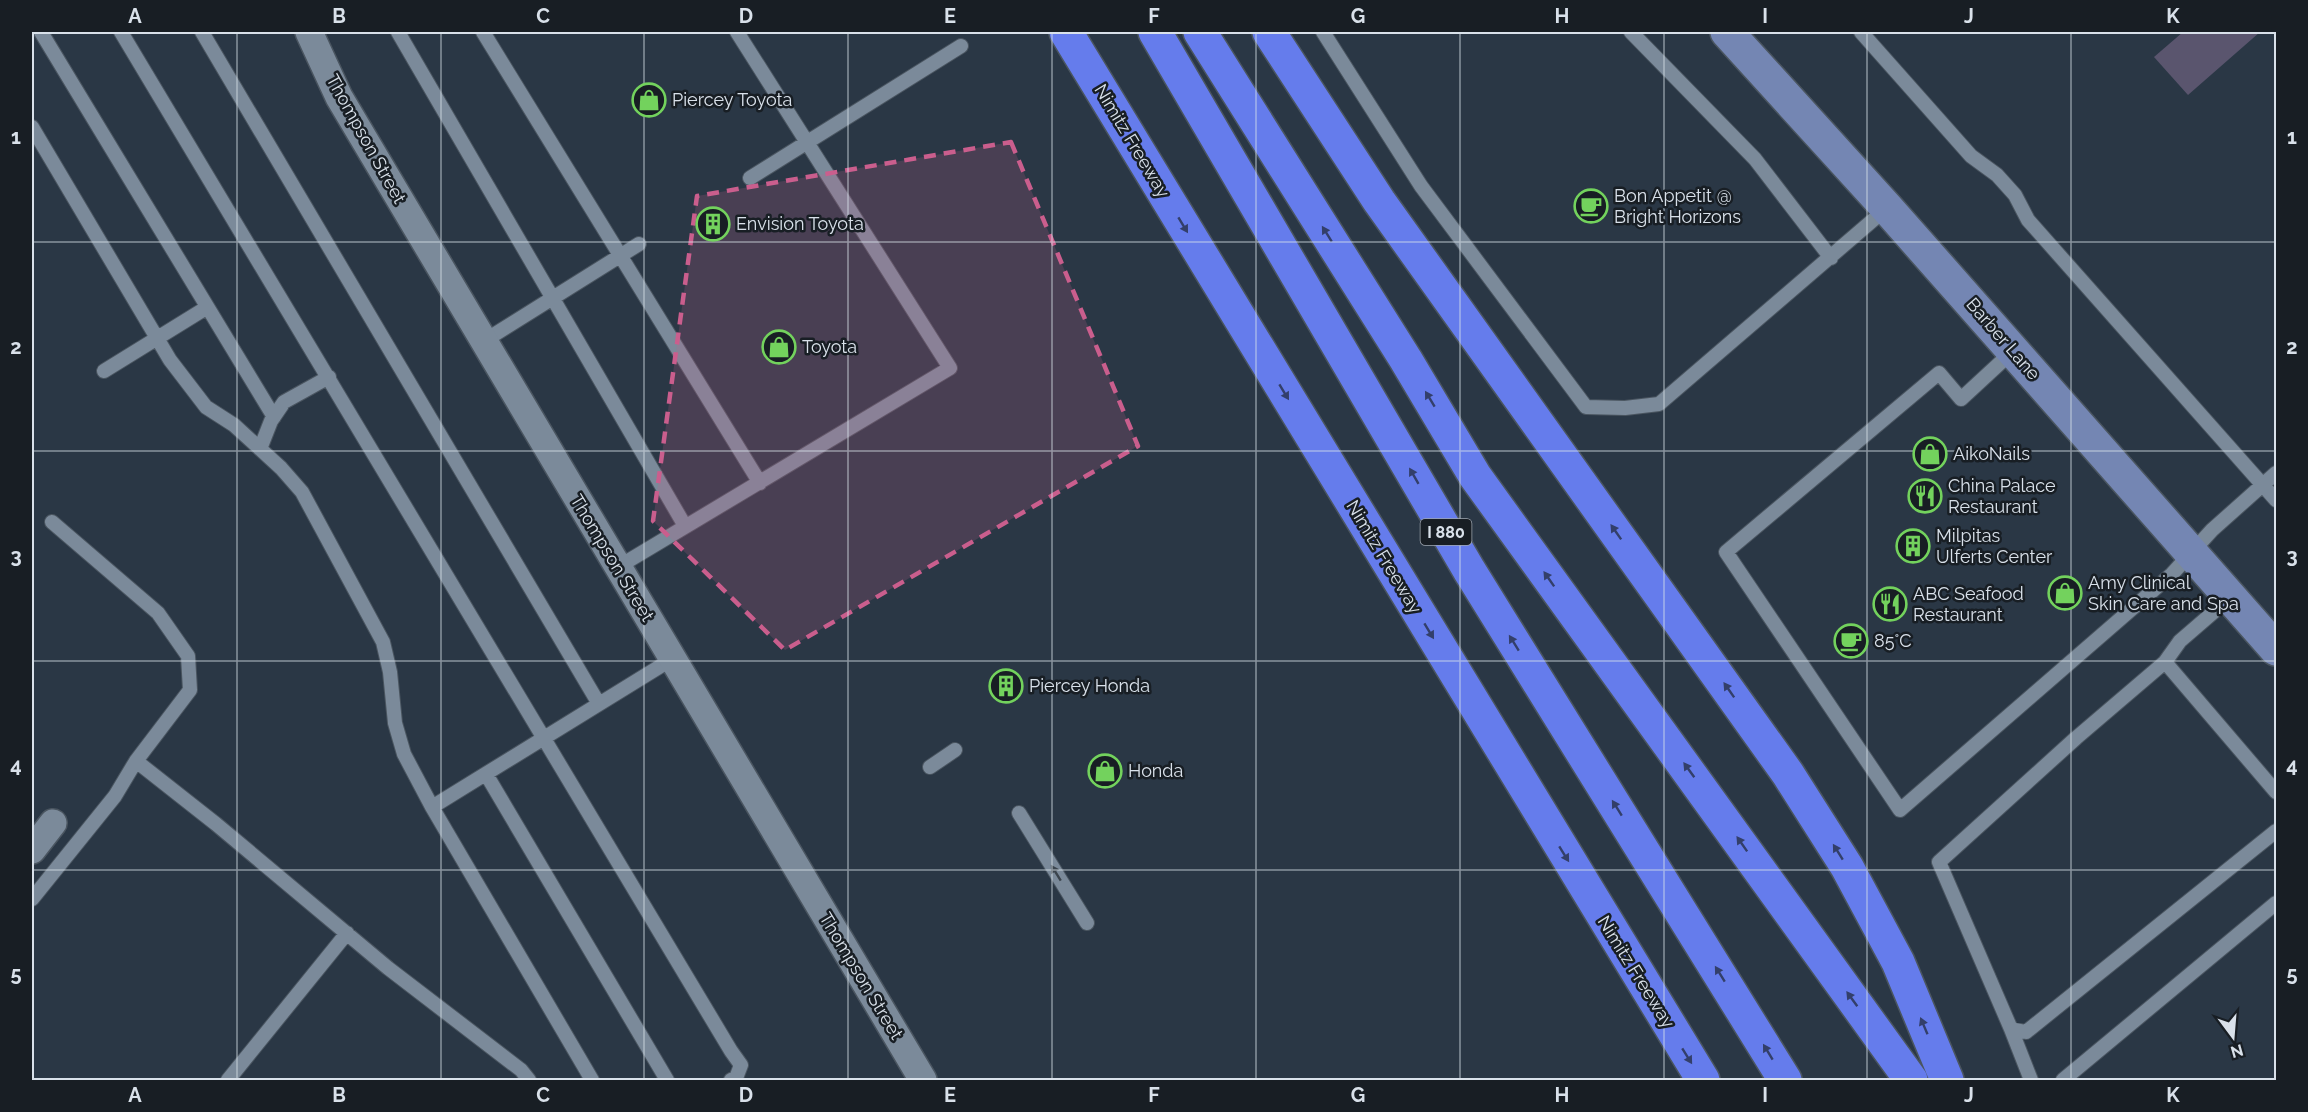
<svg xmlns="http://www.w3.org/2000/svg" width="2308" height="1112" font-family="Raleway,sans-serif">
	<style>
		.pitch { fill: #5a556e }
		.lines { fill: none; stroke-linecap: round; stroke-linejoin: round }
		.lane-casing { stroke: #4a5560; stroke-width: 16 }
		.street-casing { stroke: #4a5560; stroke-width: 30 }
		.secondary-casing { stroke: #4a5560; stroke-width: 36 }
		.highway-casing { stroke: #4a5560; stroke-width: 36 }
		.lane { stroke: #7b8a9a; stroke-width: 14 }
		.street { stroke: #7b8a9a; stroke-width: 27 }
		.secondary { stroke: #7486b3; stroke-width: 33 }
		.highway { stroke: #657cec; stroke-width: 33 }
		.oneway { fill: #333f6a }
		.oneway2 { fill: #3b444d }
		.marked { fill: #ca5e8d; fill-opacity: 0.2; stroke: #ca5e8d; stroke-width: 4.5; stroke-dasharray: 12 8; stroke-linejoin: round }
		.grid { fill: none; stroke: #d9e1ea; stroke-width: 1.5; stroke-opacity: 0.55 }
		.labels { text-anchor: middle; stroke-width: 5; stroke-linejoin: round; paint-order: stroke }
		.shield { fill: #181e24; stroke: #9fa6af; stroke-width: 1.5 }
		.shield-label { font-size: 16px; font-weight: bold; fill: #d9e1ea }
		.poi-label { font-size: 18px; fill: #d9e1ea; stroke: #181e24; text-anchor: start }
		.street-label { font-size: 18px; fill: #d9e1ea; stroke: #181e24 }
		.neatline { fill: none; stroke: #d9e1ea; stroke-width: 2 }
		.grid-label { font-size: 20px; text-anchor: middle; font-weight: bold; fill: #d9e1ea }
	</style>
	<rect width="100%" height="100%" fill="#2a3745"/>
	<!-- pitch -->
	<path class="pitch" d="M2183,32H2260L2188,95L2154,57Z"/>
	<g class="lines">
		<!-- lane casing -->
		<g class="lane-casing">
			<path id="lane" d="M41,32L274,417
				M121,32L731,1051L741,1065L736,1078L731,1080
				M202,32L599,704
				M398,32L685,526
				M483,32L760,483
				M1323,32L1421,186L1586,407L1625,408L1659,404L1887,208
				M1631,32L1755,159L1831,258
				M1861,32L1971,156L1997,175L2015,195L2028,220L2276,500
				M32,127L170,360L206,407L234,425L281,468L302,492L383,642L390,672L395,723L404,754L432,807L592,1080
				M750,178L961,46
				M484,341L639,244
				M2013,351L1961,399L1939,373L1726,552L1900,810L2172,574L2212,530L2276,473
				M104,371L206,308
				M260,449L271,421L284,402L329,377
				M618,567L950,368L737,32
				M2165,662L2180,641L2231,597
				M136,761L216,824L388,968L521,1070L529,1080
				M930,767L955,750
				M486,774L667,1080
				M2276,792L2165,662L2076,738L1939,862L2011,1029L2026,1032L2276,831
				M432,807L672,659
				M1019,813L1087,923
				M32,899L115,796L136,761L190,690L188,656L158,613L52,522
				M2011,1029L2031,1080
				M228,1080L347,933
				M2063,1080L2276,903"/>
		</g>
		<!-- street casing -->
		<g class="street-casing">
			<path id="street" d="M309,32L339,97L923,1080
				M32,850L53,823"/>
		</g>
		<!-- secondary casing -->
		<g class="secondary-casing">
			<path id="secondary" d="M1727,32L1887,208L2276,649"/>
		</g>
		<!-- highway casing -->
		<g class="highway-casing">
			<path id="highway" d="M1066,32L1703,1080
				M1155,32L1469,570L1785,1080
				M1200,32L1406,360L1475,476L1911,1080
				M1269,32L1379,201L1788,774L1847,867L1898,962L1947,1080"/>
		</g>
		<!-- lane -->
		<use href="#lane" class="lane"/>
		<!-- street -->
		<use href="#street" class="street"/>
		<!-- secondary -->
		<use href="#secondary" class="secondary"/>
		<!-- highway -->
		<use href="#highway" class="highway"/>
	</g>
	<!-- one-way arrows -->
	<defs><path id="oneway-solid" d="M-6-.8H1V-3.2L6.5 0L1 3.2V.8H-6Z" transform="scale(1.5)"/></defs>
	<g class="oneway">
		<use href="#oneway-solid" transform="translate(1183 225) rotate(59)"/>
		<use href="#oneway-solid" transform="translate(1327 234) rotate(-122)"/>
		<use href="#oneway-solid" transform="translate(1284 392) rotate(59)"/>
		<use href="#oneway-solid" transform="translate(1430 399) rotate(-121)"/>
		<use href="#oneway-solid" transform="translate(1414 476) rotate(-120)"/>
		<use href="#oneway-solid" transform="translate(1616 532) rotate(-125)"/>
		<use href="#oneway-solid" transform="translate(1549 579) rotate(-125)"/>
		<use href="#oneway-solid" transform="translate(1429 631) rotate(59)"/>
		<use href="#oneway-solid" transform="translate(1514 643) rotate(-122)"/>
		<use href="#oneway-solid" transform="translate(1729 690) rotate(-125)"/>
		<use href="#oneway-solid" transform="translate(1689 770) rotate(-126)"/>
		<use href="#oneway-solid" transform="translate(1617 808) rotate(-122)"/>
		<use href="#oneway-solid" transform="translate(1742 844) rotate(-125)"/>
		<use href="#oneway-solid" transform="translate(1838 852) rotate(-122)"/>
		<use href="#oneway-solid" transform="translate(1564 854) rotate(58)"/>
		<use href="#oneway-solid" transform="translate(1720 974) rotate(-122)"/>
		<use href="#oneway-solid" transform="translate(1852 999) rotate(-126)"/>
		<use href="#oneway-solid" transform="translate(1924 1026) rotate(-113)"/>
		<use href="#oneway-solid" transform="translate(1768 1052) rotate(-121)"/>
		<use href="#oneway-solid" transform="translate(1687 1056) rotate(58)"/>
	</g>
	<use class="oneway2" href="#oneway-solid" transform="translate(1056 873) rotate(-122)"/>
	<!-- marked area -->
	<path class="marked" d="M1011,142L1138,446L785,650L653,521L697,196Z"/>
	<!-- grid -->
	<path class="grid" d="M237,32V1080M441,32V1080M644,32V1080M848,32V1080M1052,32V1080M1256,32V1080M1460,32V1080M1664,32V1080M1867,32V1080M2071,32V1080M32,242H2276M32,451H2276M32,661H2276M32,870H2276"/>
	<!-- icons -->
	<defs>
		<g id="shop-ring" transform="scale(1.725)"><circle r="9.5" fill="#181e24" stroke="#73d25d" stroke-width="1.5"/><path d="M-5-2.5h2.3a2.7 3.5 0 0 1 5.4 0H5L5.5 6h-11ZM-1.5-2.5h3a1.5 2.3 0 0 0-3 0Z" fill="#73d25d"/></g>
		<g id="cafe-ring" transform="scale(1.725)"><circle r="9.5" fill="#181e24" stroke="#73d25d" stroke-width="1.5"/><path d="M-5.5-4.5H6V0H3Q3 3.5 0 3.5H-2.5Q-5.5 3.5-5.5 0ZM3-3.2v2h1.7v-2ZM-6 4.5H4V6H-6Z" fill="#73d25d"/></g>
		<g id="building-ring" transform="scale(1.725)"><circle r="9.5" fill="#181e24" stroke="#73d25d" stroke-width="1.5"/><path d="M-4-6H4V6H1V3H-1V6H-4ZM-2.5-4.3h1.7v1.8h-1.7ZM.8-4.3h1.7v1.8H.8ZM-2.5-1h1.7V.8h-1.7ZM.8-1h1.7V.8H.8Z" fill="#73d25d"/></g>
		<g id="restaurant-ring" transform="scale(1.725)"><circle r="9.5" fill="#181e24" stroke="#73d25d" stroke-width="1.5"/><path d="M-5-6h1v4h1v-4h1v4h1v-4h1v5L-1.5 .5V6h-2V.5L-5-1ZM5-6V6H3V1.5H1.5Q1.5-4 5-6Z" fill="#73d25d"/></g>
	</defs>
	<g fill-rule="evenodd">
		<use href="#shop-ring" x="649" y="100"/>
		<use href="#cafe-ring" x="1591" y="206"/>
		<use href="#building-ring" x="713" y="224"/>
		<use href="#shop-ring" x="779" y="347"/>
		<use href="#shop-ring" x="1930" y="454"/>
		<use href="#restaurant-ring" x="1925" y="496"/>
		<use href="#building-ring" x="1913" y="546"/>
		<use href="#shop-ring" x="2065" y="593"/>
		<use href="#restaurant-ring" x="1890" y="604"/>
		<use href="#cafe-ring" x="1851" y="641"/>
		<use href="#building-ring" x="1006" y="686"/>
		<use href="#shop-ring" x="1105" y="771"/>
	</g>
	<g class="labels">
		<!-- shield labels -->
		<rect class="shield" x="1420.5" y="519" width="51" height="26" rx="4.5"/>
		<g class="shield-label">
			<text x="1446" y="538">I 880</text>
		</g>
		<!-- poi labels -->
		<g class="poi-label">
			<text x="672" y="106">Piercey Toyota</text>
			<text x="1614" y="202">Bon Appetit @<tspan x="1614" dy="21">Bright Horizons</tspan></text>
			<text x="736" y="230">Envision Toyota</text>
			<text x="802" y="353">Toyota</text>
			<text x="1953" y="460">AikoNails</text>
			<text x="1948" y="492">China Palace<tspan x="1948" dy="21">Restaurant</tspan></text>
			<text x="1936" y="542">Milpitas<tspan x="1936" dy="21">Ulferts Center</tspan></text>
			<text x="2088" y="589">Amy Clinical<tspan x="2088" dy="21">Skin Care and Spa</tspan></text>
			<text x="1913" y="600">ABC Seafood<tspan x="1913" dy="21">Restaurant</tspan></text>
			<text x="1874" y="647">85°C</text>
			<text x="1029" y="692">Piercey Honda</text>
			<text x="1128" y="777">Honda</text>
		</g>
		<!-- street labels -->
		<g class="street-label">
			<text transform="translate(366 139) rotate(61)" y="6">Thompson Street</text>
			<text transform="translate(1132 141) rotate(59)" y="6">Nimitz Freeway</text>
			<text transform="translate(2003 339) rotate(49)" y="6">Barber Lane</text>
			<text transform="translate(1384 557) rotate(59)" y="6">Nimitz Freeway</text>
			<text transform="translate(612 558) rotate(59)" y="6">Thompson Street</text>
			<text transform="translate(1636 972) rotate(58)" y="6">Nimitz Freeway</text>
			<text transform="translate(861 976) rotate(59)" y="6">Thompson Street</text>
		</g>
	</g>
	<!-- border -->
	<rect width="2308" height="1112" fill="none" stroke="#181e24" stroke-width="66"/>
	<!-- north arrow -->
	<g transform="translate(2233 1037) rotate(164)" stroke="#181e24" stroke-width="4.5" paint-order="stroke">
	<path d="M0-4.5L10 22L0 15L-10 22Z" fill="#d9e1ea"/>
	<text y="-9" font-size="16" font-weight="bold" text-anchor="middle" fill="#d9e1ea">N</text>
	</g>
	<rect x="33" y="33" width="2242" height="1046" class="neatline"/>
	<g class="grid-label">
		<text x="135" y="23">A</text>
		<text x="339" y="23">B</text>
		<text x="543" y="23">C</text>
		<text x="746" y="23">D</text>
		<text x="950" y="23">E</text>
		<text x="1154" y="23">F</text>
		<text x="1358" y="23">G</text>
		<text x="1562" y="23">H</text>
		<text x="1765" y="23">I</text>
		<text x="1969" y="23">J</text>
		<text x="2173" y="23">K</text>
		<text x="16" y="144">1</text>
		<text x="2292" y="144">1</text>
		<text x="16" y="354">2</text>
		<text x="2292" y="354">2</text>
		<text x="16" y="563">3</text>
		<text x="2292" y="563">3</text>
		<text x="16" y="772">4</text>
		<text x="2292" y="772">4</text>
		<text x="16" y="981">5</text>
		<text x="2292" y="981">5</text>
		<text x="135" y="1102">A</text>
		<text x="339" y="1102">B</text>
		<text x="543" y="1102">C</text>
		<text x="746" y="1102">D</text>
		<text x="950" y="1102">E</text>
		<text x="1154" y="1102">F</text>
		<text x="1358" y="1102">G</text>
		<text x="1562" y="1102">H</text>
		<text x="1765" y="1102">I</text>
		<text x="1969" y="1102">J</text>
		<text x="2173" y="1102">K</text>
	</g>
</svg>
